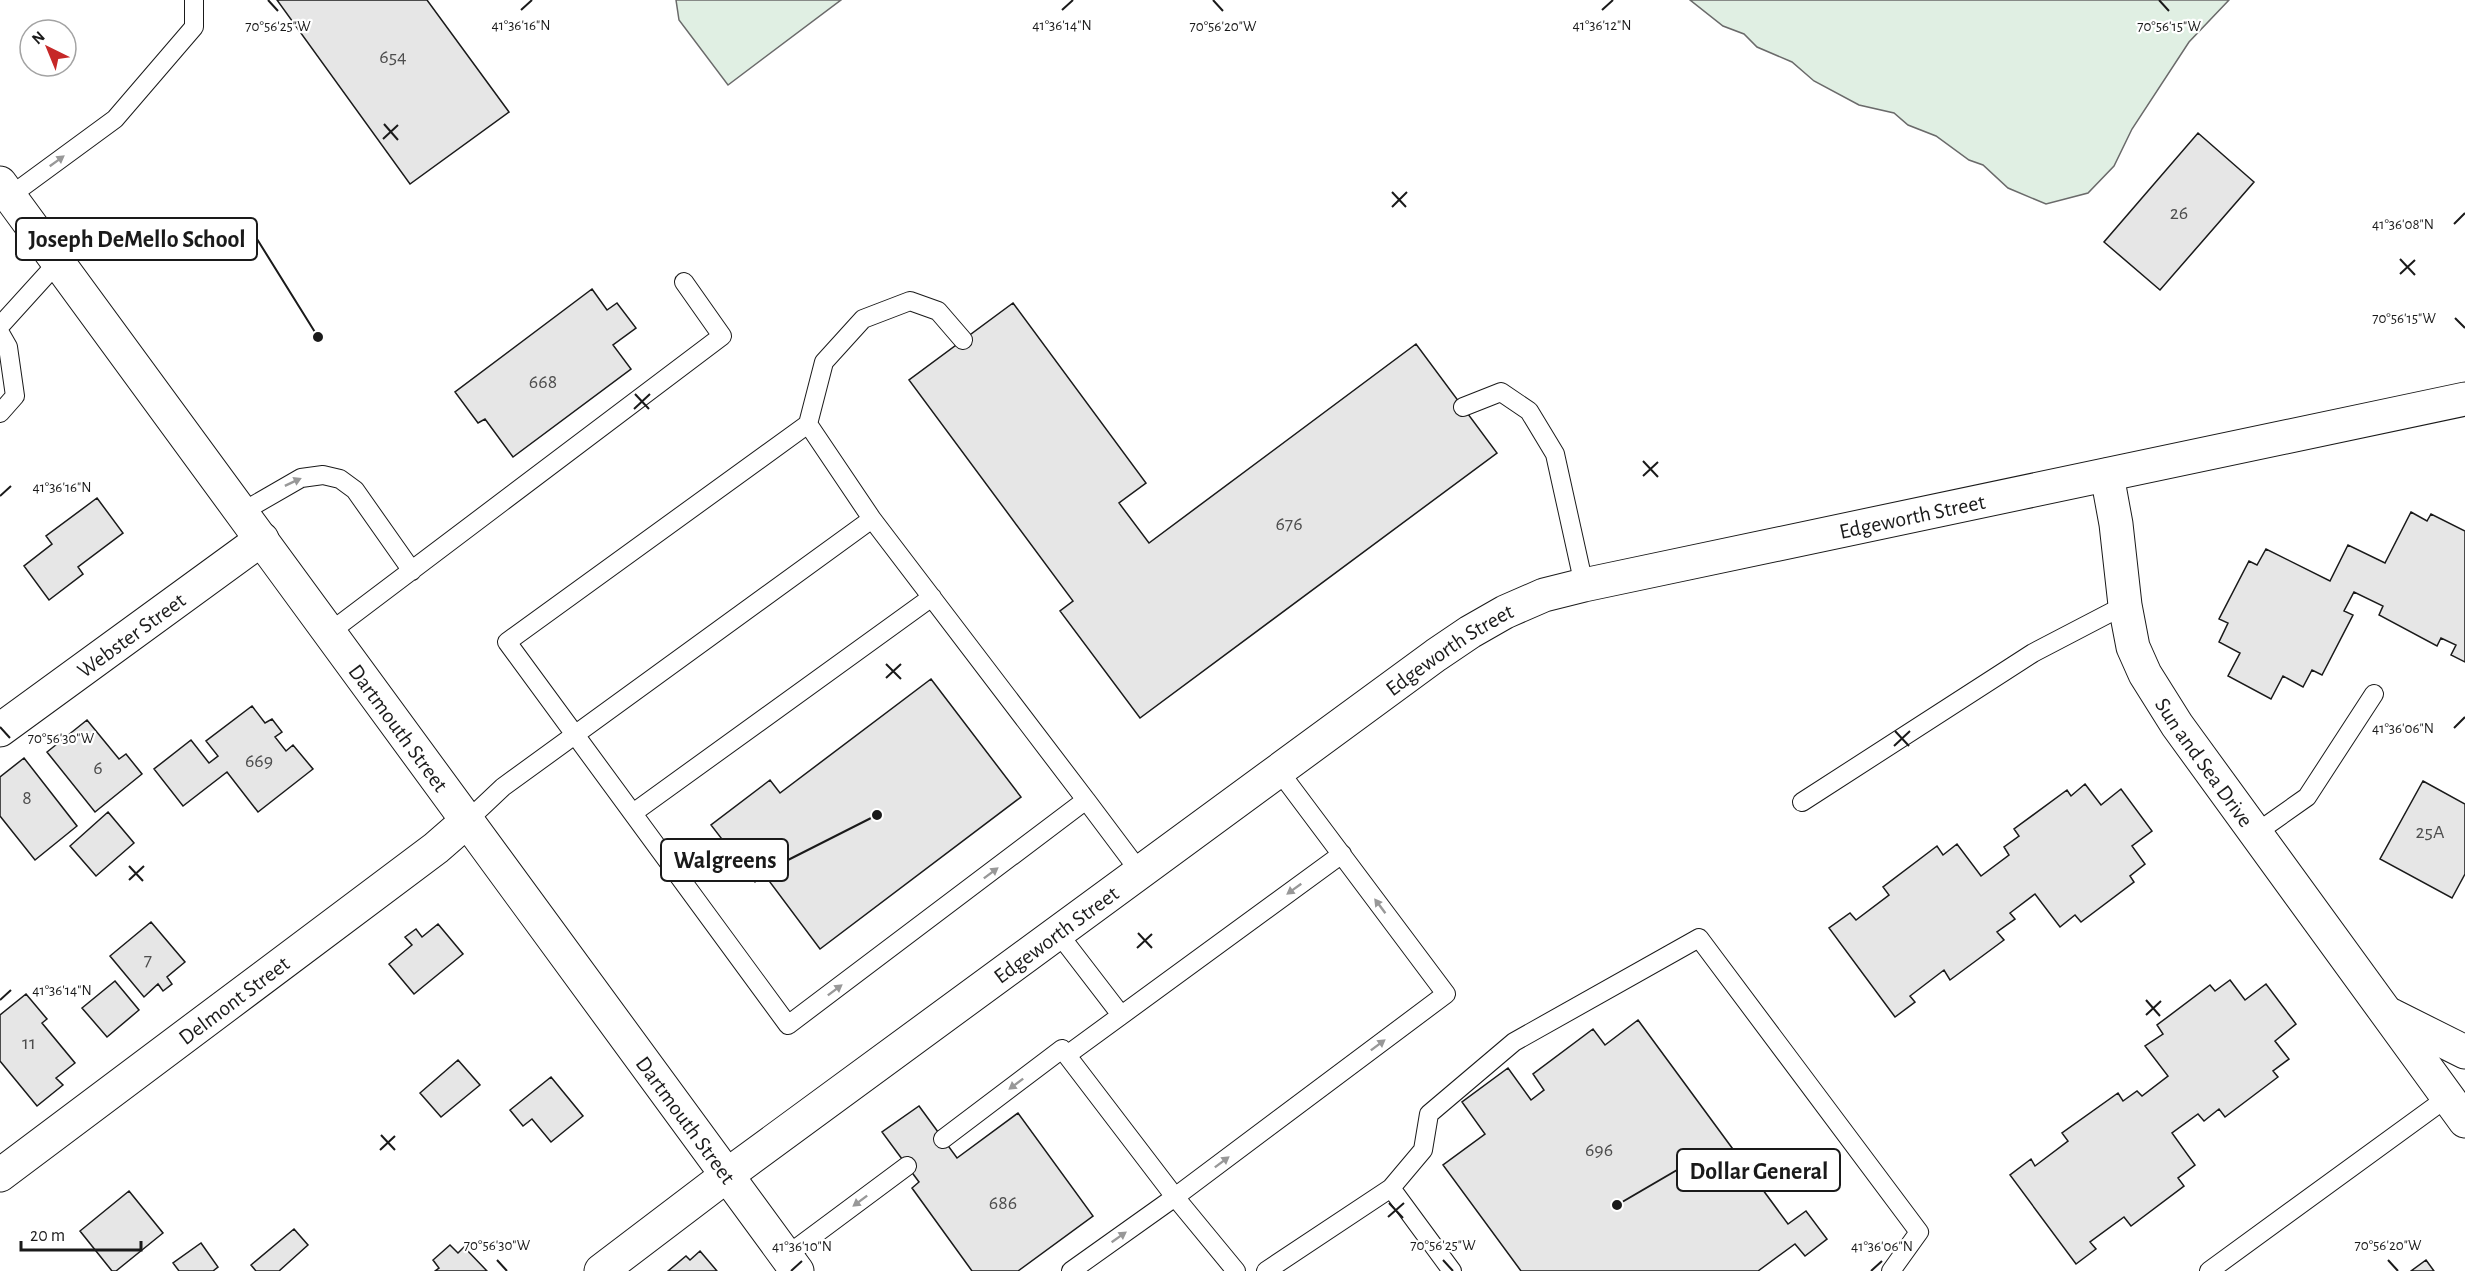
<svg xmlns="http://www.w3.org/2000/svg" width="2465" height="1271" font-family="'Alegreya Sans',sans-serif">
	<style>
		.green { fill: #e0efe3; stroke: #6a6a6a; stroke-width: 1.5 }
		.building { fill: #e6e6e6; stroke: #1a1a1a; stroke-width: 1.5 }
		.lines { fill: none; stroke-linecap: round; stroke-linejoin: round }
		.service-casing { stroke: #1a1a1a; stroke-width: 20 }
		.minor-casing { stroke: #1a1a1a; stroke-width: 35 }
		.secondary-casing { stroke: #1a1a1a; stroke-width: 35 }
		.service { stroke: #fff; stroke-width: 18 }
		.minor { stroke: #fff; stroke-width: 33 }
		.secondary { stroke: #fff; stroke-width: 33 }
		.oneway { fill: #989898 }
		.ticks { fill: none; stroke: #1a1a1a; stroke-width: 2 }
		.labels { text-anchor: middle; stroke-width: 4.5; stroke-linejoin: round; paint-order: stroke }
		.number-label { font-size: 20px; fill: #4d4d4d }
		.street-label { font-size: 22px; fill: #1a1a1a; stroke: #fff }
		.ticks-label { font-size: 15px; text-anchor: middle; fill: #1a1a1a; stroke: #fff; stroke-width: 4.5; stroke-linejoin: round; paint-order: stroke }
		.leader { fill: none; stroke: #1a1a1a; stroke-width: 2 }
		.callout-dot { fill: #1a1a1a; stroke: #fff; stroke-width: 2 }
		.callout { fill: #fff; stroke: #1a1a1a; stroke-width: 2 }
		.callout-label { font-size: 24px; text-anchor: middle; font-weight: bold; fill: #1a1a1a }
	</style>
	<rect width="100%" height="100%" fill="#fff"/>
	<!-- green -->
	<path class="green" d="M676,0H841L728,85L679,20Z
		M1690,0H2229L2189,42L2132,129L2114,166L2088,193L2046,204L2008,188L1983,165L1969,160L1936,136L1908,125L1894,113L1859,105L1814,81L1792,62L1757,47L1744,34L1723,26Z"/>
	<!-- building -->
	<path class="building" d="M277,0H427L509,112L410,184Z
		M2198,133L2254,182L2160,290L2104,242Z
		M592,289L607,310L617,303L636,328L613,345L631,369L513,457L485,419L478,423L455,392Z
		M1013,303L1146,483L1119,503L1149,543L1416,344L1497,453L1140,718L1060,611L1073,601L909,380Z
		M97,498L123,533L78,567L83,574L49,600L24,566L52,544L46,536Z
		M2411,512L2427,521L2431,514L2465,531V662L2451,655L2456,645L2441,638L2437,646L2379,615L2383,606L2354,592L2344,611L2353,615L2322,675L2312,670L2303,687L2283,676L2271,699L2228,676L2240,653L2219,642L2228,623L2219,619L2249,561L2257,565L2266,549L2330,581L2348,545L2385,563Z
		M931,679L1021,797L820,949L764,874L755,882L711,825L770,780L780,793Z
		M252,706L265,723L272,719L282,732L275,737L286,751L293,745L313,769L258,812L227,772L183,806L154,769L191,740L209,763L218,756L206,741Z
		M87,720L119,759L126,754L142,774L95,812L47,752Z
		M24,758L77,826L35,860L0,816V777Z
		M2423,781L2465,804V874L2452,898L2380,859Z
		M2085,784L2101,805L2121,789L2152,831L2132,846L2145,864L2130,876L2134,882L2081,922L2075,915L2060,927L2035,894L2010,913L2015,919L1997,932L2004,940L1950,980L1944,970L1910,996L1915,1002L1895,1017L1829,928L1850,913L1856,920L1889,895L1883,887L1937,846L1943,855L1957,844L1981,876L2009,855L2004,847L2019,836L2014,829L2067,790L2071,796Z
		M108,812L134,843L96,876L70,846Z
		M151,922L185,962L167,977L172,984L163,991L158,984L144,997L110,956Z
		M438,924L463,954L414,994L389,964L412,945L405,937L416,929L422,937Z
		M2230,980L2245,1000L2266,984L2296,1024L2275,1041L2289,1059L2273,1071L2278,1077L2225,1117L2219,1109L2204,1121L2198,1114L2172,1133L2195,1165L2178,1178L2184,1186L2131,1226L2124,1217L2090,1242L2096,1249L2076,1264L2010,1175L2031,1159L2035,1166L2068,1141L2062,1133L2118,1093L2123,1101L2137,1091L2142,1096L2168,1076L2145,1046L2163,1034L2157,1025L2210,985L2215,991Z
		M115,981L139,1010L107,1037L82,1008Z
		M26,994L47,1019L42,1023L75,1063L56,1078L63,1085L37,1106L0,1061V1015Z
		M1638,1020L1788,1224L1806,1211L1827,1239L1805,1256L1795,1244L1758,1271H1521L1443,1165L1485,1134L1462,1102L1508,1068L1531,1100L1544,1090L1533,1074L1593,1029L1605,1045Z
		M458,1060L480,1085L441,1117L420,1093Z
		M551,1077L583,1116L551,1142L532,1119L523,1126L510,1110Z
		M919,1106L957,1158L1018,1113L1093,1216L1018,1271H972L912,1188L919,1182L882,1132Z
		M129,1191L163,1233L116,1271H112L80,1231Z
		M294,1229L308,1245L279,1271H256L251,1265Z
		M201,1243L218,1267L213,1271H179L173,1263Z
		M450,1245L458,1253L464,1247L487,1271H435L439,1268L433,1260Z
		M700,1251L717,1271H668L686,1256L690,1260Z
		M2426,1260L2434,1271H2411Z"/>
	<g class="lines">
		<!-- service casing -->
		<g class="service-casing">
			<path id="service" d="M10,196L115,119L194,27V0
				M0,326L58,262
				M0,333L8,347L15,396L0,413
				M1463,407L1501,392L1529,411L1555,454L1584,585
				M808,424L824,362L863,319L910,301L938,311L963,340
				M242,512L301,478L323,475L340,479L355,490L412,571
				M872,519L1086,800
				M330,632L722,336L684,282
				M1802,802L2033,653L2125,605
				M633,813L932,597
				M467,821L503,787L872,519L808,424L507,642L788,1025L1086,800L1140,872
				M2256,833L2307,797L2374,694
				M1058,933L1121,1015
				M1067,1055L1342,854
				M943,1139L1062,1049L1175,1197L1236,1271
				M1391,1188L1423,1150L1429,1114L1514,1042L1699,938L1919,1232L1891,1271
				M786,1256L907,1166
				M1071,1271L1175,1197L1446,994L1279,771
				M1266,1271L1391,1188L1452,1271
				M2209,1271L2448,1097"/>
		</g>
		<!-- minor casing -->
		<g class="minor-casing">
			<g id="minor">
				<path id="s1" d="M2107,475L2116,524L2125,605L2133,647L2145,674L2177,725L2465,1121"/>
				<path id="s2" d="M0,730L262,539"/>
				<path d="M2391,1015L2465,1052"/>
				<path id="s3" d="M0,1175L436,848L467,821"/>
				<path id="s4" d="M601,1271L726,1176L1436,655L1470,632L1505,612L1544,595L1584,585L2465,399"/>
			</g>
		</g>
		<!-- secondary casing -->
		<g class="secondary-casing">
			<g id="secondary">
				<path id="s5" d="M0,183L797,1271"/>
			</g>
		</g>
		<!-- service -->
		<use href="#service" class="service"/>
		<!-- minor -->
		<use href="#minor" class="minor"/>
		<!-- secondary -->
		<use href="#secondary" class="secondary"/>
	</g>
	<!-- one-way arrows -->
	<defs><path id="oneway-solid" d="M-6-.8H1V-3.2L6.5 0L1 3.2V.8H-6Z" transform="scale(1.5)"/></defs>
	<g class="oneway">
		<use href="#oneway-solid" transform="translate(57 161) rotate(-36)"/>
		<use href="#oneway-solid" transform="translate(293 482) rotate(-25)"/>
		<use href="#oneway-solid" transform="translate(991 873) rotate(-37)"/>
		<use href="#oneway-solid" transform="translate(1294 889) rotate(144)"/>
		<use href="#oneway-solid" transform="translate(1380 906) rotate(-127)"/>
		<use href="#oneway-solid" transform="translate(835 990) rotate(-37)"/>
		<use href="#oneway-solid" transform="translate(1378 1045) rotate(-37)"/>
		<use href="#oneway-solid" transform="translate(1016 1084) rotate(143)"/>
		<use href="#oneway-solid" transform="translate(1222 1162) rotate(-37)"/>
		<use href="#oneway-solid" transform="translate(860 1201) rotate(143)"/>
		<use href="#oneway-solid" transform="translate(1119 1237) rotate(-35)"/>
	</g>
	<!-- ticks -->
	<path class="ticks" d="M268,0L278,11M1213,0L1223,11M2159,0L2169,11M521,10L532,0M1062,10L1073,0M1602,10L1613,0M384,124L398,140M383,139L398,125M1392,192L1406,207M1392,207L1407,192M2454,224L2465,213M2400,259L2415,275M2400,274L2415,260M2455,318L2465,328M635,394L649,409M634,409L650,394M1643,461L1658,477M1643,476L1658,462M0,496L11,486M886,664L901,679M886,678L901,664M0,727L10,738M2454,728L2465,717M1895,731L1909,746M1894,746L1910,731M129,866L143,881M129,880L144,866M1138,933L1152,948M1137,948L1152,934M0,1000L11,990M2146,1000L2160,1016M2146,1015L2161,1001M381,1135L395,1150M380,1150L395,1136M1389,1203L1403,1218M1388,1217L1404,1203M497,1260L507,1271M1443,1260L1453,1271M2388,1260L2398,1271M791,1271L802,1261M1871,1271L1882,1261"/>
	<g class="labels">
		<!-- number labels -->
		<g class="number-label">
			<text x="393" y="63">654</text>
			<text x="2179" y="219">26</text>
			<text x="543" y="388">668</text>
			<text x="1289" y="530">676</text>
			<text x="259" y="767">669</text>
			<text x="98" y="774">6</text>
			<text x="27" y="804">8</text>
			<text x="2430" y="838">25A</text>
			<text x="148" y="966">7</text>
			<text x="29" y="1049">11</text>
			<text x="1599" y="1156">696</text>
			<text x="1003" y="1209">686</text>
		</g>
		<!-- street labels -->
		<g class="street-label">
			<text dy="8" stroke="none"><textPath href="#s4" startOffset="1538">Edgeworth Street</textPath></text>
			<text dy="8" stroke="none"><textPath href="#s2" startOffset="162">Webster Street</textPath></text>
			<text dy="8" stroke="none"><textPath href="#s4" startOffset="1052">Edgeworth Street</textPath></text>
			<text dy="8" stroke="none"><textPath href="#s5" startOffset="675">Dartmouth Street</textPath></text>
			<text dy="8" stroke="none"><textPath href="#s1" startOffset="310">Sun and Sea Drive</textPath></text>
			<text dy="8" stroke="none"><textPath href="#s4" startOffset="566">Edgeworth Street</textPath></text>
			<text dy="8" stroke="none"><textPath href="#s3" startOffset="292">Delmont Street</textPath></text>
			<text dy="8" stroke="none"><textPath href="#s5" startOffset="1161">Dartmouth Street</textPath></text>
		</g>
	</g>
	<g class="ticks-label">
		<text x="1062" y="30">41°36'14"N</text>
		<text x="521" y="30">41°36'16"N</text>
		<text x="1602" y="30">41°36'12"N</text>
		<text x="278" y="31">70°56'25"W</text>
		<text x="1223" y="31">70°56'20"W</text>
		<text x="2169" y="31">70°56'15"W</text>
		<text x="2403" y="229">41°36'08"N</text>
		<text x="2404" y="323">70°56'15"W</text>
		<text x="62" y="492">41°36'16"N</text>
		<text x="2403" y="733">41°36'06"N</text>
		<text x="61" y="743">70°56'30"W</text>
		<text x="62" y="995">41°36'14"N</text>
		<text x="497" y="1250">70°56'30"W</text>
		<text x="1443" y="1250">70°56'25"W</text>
		<text x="2388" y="1250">70°56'20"W</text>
		<text x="802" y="1251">41°36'10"N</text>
		<text x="1882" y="1251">41°36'06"N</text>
	</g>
	<!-- callouts -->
	<path class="leader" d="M318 337L257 239M877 815L788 860M1617 1205L1677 1170"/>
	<g class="callout-dot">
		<circle cx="318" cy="337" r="6"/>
		<circle cx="877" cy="815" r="6"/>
		<circle cx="1617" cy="1205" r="6"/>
	</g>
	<g class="callout">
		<rect x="16" y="218" width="241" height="42" rx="6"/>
		<rect x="661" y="839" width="127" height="42" rx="6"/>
		<rect x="1677" y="1149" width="163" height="42" rx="6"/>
	</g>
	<g class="callout-label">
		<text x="137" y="247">Joseph DeMello School</text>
		<text x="725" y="868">Walgreens</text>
		<text x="1759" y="1179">Dollar General</text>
	</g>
	<!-- north arrow -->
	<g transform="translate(48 48) rotate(317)"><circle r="28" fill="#ffffff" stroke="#a3a3a3" stroke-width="1.5"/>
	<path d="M0-4.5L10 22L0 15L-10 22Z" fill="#c62828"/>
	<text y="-9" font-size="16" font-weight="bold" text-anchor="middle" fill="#1a1a1a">N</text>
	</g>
	<!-- scale -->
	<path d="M21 1241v9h120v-9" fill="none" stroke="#1a1a1a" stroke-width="3"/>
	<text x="30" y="1241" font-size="18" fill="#1a1a1a" stroke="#ffffff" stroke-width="4.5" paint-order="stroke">20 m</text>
</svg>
